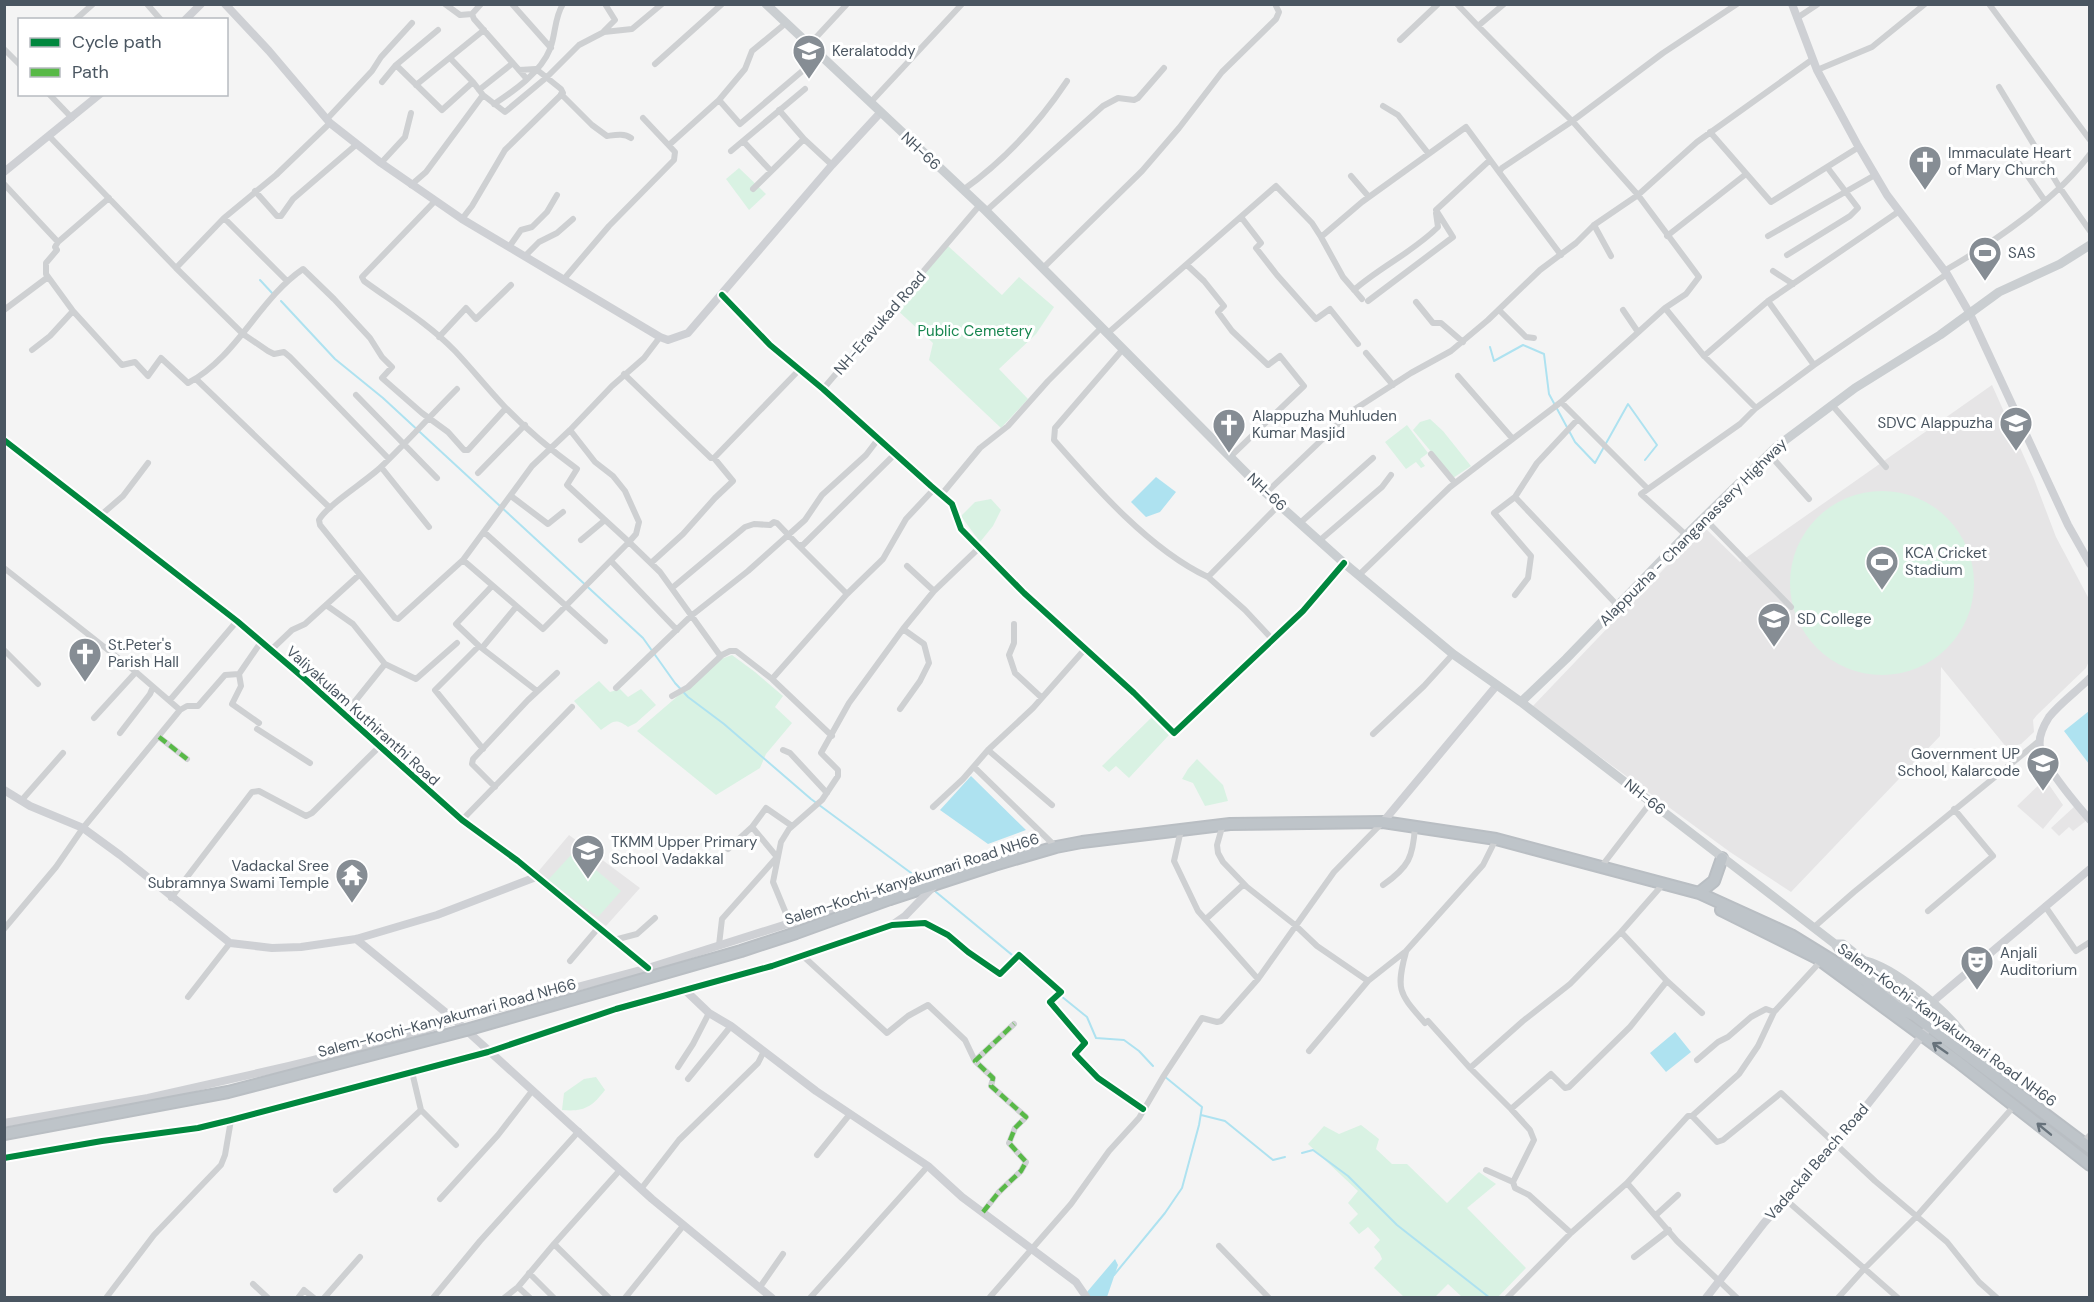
<svg xmlns="http://www.w3.org/2000/svg" width="2094" height="1302" font-family="'DM Sans',sans-serif">
	<style>
		.education { fill: #e6e5e6 }
		.green { fill: #d9f2e3 }
		.water { fill: #aee2f0 }
		.lines { fill: none; stroke-linecap: round; stroke-linejoin: round }
		.stream { stroke: #aee2f0; stroke-width: 2 }
		.highway-casing { stroke: #b9bec3; stroke-width: 14 }
		.street { stroke: #ced0d2; stroke-width: 6 }
		.secondary { stroke: #ced0d4; stroke-width: 8 }
		.primary { stroke: #caced1; stroke-width: 9 }
		.highway { stroke: #bec4c9; stroke-width: 10 }
		.highway-bridge-casing { stroke: #b9bec3; stroke-width: 14; stroke-linecap: butt }
		.highway-bridge { stroke: #bec4c9; stroke-width: 10 }
		.quiet { stroke: #58b947; stroke-width: 4.5; stroke-dasharray: 9 4.5; stroke-linecap: butt }
		.cycleway-casing { stroke: #fff; stroke-width: 10 }
		.cycleway { stroke: #00873e; stroke-width: 6 }
		.oneway { stroke: #67727b }
		.labels { text-anchor: middle; stroke-width: 6; stroke-linejoin: round; paint-order: stroke }
		.poi-label { font-size: 15px; fill: #4a5661; stroke: #fff; text-anchor: start }
		.street-label { font-size: 15px; fill: #4a5661; stroke: #fff }
		.park-label { font-size: 15px; fill: #17864f; stroke: #fff }
	</style>
	<rect width="100%" height="100%" fill="#f4f4f4"/>
	<!-- education -->
	<path class="education" d="M1992,385L2034,479L2056,537L2089,599V661L2086,668L2037,715L2033,720L2034,732L2021,744L2007,748L1941,667L1940,736L1791,892L1730,852L1532,707L1704,527L1740,562Z
		M2045,779L2063,805L2043,829L2017,806Z
		M2075,806L2087,820L2073,831L2069,827L2059,836L2051,828Z
		M569,835L640,888L606,926L537,873Z"/>
	<!-- green -->
	<path class="green" d="M739,168L766,194L749,210L726,179Z
		M948,246L1002,295L1019,277L1054,307L1036,334L999,369L1028,399L1001,428L929,360L933,343L895,308Z
		M1430,419L1443,431L1471,466L1453,478L1413,430L1420,422Z
		M1407,425L1428,453L1420,459L1425,466L1421,468L1416,462L1406,469L1385,442Z
		M1790 583a92 92 0 1 1 184 0a92 92 0 1 1-184 0Z
		M991,499L1001,510L993,526L980,542L961,516L975,502Z
		M732,655L755,672L783,696L775,707L792,723L766,754L760,768L716,795L637,731L721,659Z
		M599,681L610,692L620,689L628,697L641,689L656,705L636,723L628,727C615,718 614,721 601,730L574,701Z
		M1152,717L1169,735L1129,778L1116,766L1109,772L1102,766Z
		M1197,759L1223,785L1228,801L1205,806L1193,783L1182,779L1188,769Z
		M571,855L596,870L621,891L598,917L548,880Z
		M596,1077L605,1090C592,1107 584,1112 562,1110L564,1093L584,1079Z
		M1361,1125L1379,1139L1376,1149L1392,1164H1407L1447,1203L1479,1172L1496,1184L1467,1208L1526,1268L1498,1297H1462L1448,1284L1435,1297H1404L1374,1268L1382,1259L1380,1254L1374,1247L1380,1240L1368,1227L1359,1234L1349,1223L1358,1214L1348,1203L1358,1191L1308,1144L1324,1126L1339,1134Z"/>
	<!-- water -->
	<path class="water" d="M1156,477L1176,492L1160,512L1146,517L1131,502Z
		M2089,711V764L2064,731Z
		M971,776L1026,830L988,844L940,810Z
		M1675,1032L1691,1052L1666,1072L1650,1053Z
		M1115,1259L1118,1265L1107,1297L1084,1298L1087,1292Z"/>
	<g class="lines">
		<!-- stream -->
		<path class="stream" d="M260,280L273,294
			M281,301L335,359L383,398L643,638L675,683L688,697L724,724L811,799L926,884
			M1490,347L1494,361L1523,345L1544,354L1549,394L1575,442L1595,463L1628,404L1657,445L1645,460
			M936,892L1052,988
			M1061,996L1087,1017L1096,1038L1124,1040L1139,1051L1153,1066
			M1201,1115L1225,1121L1273,1160L1285,1157
			M1302,1153L1313,1150L1348,1176L1397,1225L1490,1298
			M1114,1275L1165,1213L1182,1188L1199,1125L1202,1107L1164,1076"/>
		<!-- highway casing -->
		<g class="highway-casing">
			<path id="highway" d="M1699,893L1714,881L1722,858
				M890,899L994,865L1056,847L1082,842L1230,824L1383,822L1496,839L1699,893L1791,935L1864,980L1897,1007L1915,1016L2090,1148
				M1721,910L1817,958L1957,1061L2090,1165"/>
		</g>
		<!-- street -->
		<path class="street" d="M147,4L161,20
			M445,4L460,15L472,14
			M481,4L472,14L474,19L526,78
			M512,4L551,48
			M1457,4L1478,26
			M1504,4L1478,26L1574,123L1638,195L1697,142L1813,59
			M1989,4L2090,140
			M1797,18L1818,4
			M75,20L93,4
			M604,31L615,20L605,4
			M1400,40L1438,4
			M809,45L847,4
			M4,49L20,65
			M450,58L473,82
			M655,64L722,4
			M396,65L442,110L473,82L483,95
			M1817,70L1872,47L1925,4
			M382,82L396,65L438,30
			M416,85L484,30
			M1999,87L2060,188L2090,231
			M479,90L513,63
			M49,94L72,118
			M561,94L592,125L607,136C615,135 624,133 631,138
			M719,100L745,69L752,51L786,23
			M870,103L962,4
			M494,104C514,91 541,72 550,49C556,34 554,18 563,4
			M1383,106L1398,115L1428,153
			M779,110L804,139L832,165
			M327,119L372,71L381,57L412,23
			M1710,132L1771,202L1859,147
			M49,136L176,268L243,334L268,351L274,354L284,352L290,357L389,459
			M743,141L771,171
			M669,145L719,100L740,124L820,56
			M731,151L805,89
			M2016,159L2045,201
			M381,163L405,137L411,113
			M1351,176L1369,197
			M4,184L58,242
			M411,185L426,172L483,95L505,112L547,77L579,45L604,32L632,29L662,4
			M753,189L804,139
			M963,190C1005,160 1039,123 1067,81
			M255,191L277,216H281L293,199L357,144
			M109,198L58,242L55,247L57,250L46,263V274L73,311L122,365L135,362L148,376L161,358L188,383C237,357 259,299 303,269L334,299L370,338L382,357L392,367L382,378L422,413L448,432L464,450H468L506,408
			M435,201L362,277L364,281C394,303 428,323 455,351C472,369 487,388 504,406C526,429 551,450 577,469L567,485L629,542L636,534L639,522L625,491L613,476L595,462L570,430
			M986,211L1103,106L1118,98L1134,100L1138,98L1164,68
			M1241,217L1261,243L1256,248L1277,275L1316,319L1330,309L1358,344
			M224,218L287,281
			M462,219L472,206L505,150L563,93L561,89L536,69L519,70
			M1594,225L1611,256
			M1667,236L1746,174
			M1768,236L1875,175
			M1321,237L1343,277L1362,299
			M509,247L521,230L532,227L547,212L557,195
			M1561,255L1499,172L1502,168L1571,122L1663,53L1737,4
			M1787,255L1850,216L1858,208L1827,167
			M525,256L539,242L557,233L573,219
			M1187,265L1204,281L1224,306L1218,312L1232,331L1268,365L1280,356L1304,386L1230,457
			M176,268L224,218L276,175L330,123
			M1043,268L1142,171L1179,128L1222,72L1276,19L1279,12L1275,4
			M1773,271L1793,284
			M1944,271C1993,243 2056,200 2090,154
			M564,279L609,226L674,160L675,152L643,118
			M1354,290C1380,267 1413,252 1438,227L1436,213
			M722,295L770,345L823,389L931,486L952,504L961,529L1024,593L1134,693L1174,733L1303,611L1344,563
			M1368,301L1453,237L1436,210L1490,160
			M1768,301L1814,365
			M1416,302L1433,323H1441L1463,342
			M4,310L48,277
			M1499,310L1526,337L1534,338
			M1623,310L1638,332
			M1108,333L1276,186L1312,223L1321,237L1362,202L1466,127L1499,172
			M439,337L466,308L476,319L511,285
			M1123,349L1055,428L1054,440C1095,487 1150,550 1208,577L1279,505
			M32,350L50,336L73,311
			M1366,353L1393,385
			M1704,356L1756,408
			M624,374L711,458H714L800,369
			M1458,376L1512,438
			M196,379L330,508
			M457,389C432,414 408,441 382,466C368,480 327,505 319,520L320,525L395,618L398,619L463,560L532,466L570,430L612,386L644,358L660,337
			M823,389L979,206
			M356,395L437,478
			M1561,402L1648,489
			M1832,405L1886,467
			M1431,454L1455,483
			M1769,454L1809,499
			M381,467L429,527
			M478,473L525,425
			M1266,493L1352,411L1411,373L1451,351L1488,320L1540,270L1576,243L1594,225L1638,195L1699,277L1686,294L1665,308
			M942,494L980,448L1008,426L1048,381L1102,327
			M511,496L548,524L563,512
			M1515,497L1617,605
			M101,515L123,496L148,463
			M1704,518L1791,607
			M1300,523L1373,458
			M484,532L605,641
			M1686,535L1641,494L1740,424L1756,408L1814,365L1947,274
			M581,540L605,520
			M1319,541L1382,487L1391,475
			M798,545L847,594
			M463,560L543,629L629,542L660,572L719,654L722,655L730,651H736L772,679L832,736
			M611,561L677,630
			M651,563L683,534L715,498L733,481L714,458
			M907,566L934,591
			M4,568L136,672
			M1359,575L1450,487L1561,402L1665,308L1704,356L1768,301L1898,212
			M1208,577L1245,610L1273,640
			M492,586L456,624L479,646L537,691
			M672,588L745,527L754,524L770,525L774,522L777,523L798,545H803L896,453
			M1515,595L1528,578L1531,556L1494,513L1515,497L1537,463L1578,419
			M326,605L353,624L385,664L416,679L457,643
			M1014,624V643L1009,655L1015,673L1042,698
			M479,646L435,690L483,749
			M482,648L516,607
			M4,650L38,684
			M271,650L292,630L305,624L359,575
			M239,674L241,686L232,704L259,723
			M772,679L847,594L883,559L906,519L935,488
			M616,688L691,616L748,571L805,520L822,495L866,455L879,438
			M672,696L688,687L722,655
			M170,700L237,621
			M900,709L920,681L929,663L924,644L903,629
			M180,710L187,706H198L225,675L239,674L261,642
			M344,715L385,664
			M257,729L310,763
			M120,733L150,694L153,687
			M1373,734L1424,686L1453,654
			M159,737L187,759
			M783,750L790,753L827,793
			M988,750L1052,805
			M974,767L1056,847
			M495,787L472,764L473,759L528,700L557,673
			M21,801L63,753
			M933,807L963,779L988,750L1033,708L1085,649
			M462,820L572,707
			M1223,824L1217,845L1218,853L1223,862L1247,887L1295,925L1317,946L1368,981L1309,1051
			M752,827L766,808L792,826
			M1181,830L1174,861L1198,911L1258,979
			M728,849L752,827L777,857
			M1601,867L1651,802
			M1383,885C1409,867 1413,857 1415,827
			M171,898L252,792L259,791L306,816L312,813L380,746
			M2045,906L2076,951L2090,942
			M1928,911L1993,856L1954,809
			M1206,919L1244,884
			M790,923L773,882L781,842L789,829L822,800L838,776V770L821,753L849,703L903,629L934,591L980,547
			M893,925L925,923L948,935L968,952L1000,974L1019,955L1061,992L1050,1002L1085,1043L1075,1054L1098,1078L1143,1109
			M1813,928L1854,892L2039,741
			M4,929L56,867L83,828L180,710L136,672L94,718
			M1621,932L1667,981L1702,1013
			M614,940L637,934L655,918
			M719,945L722,919L777,857
			M1406,952C1395,991 1400,994 1425,1023
			M803,956L887,1033L908,1016L928,1005L965,1040L975,1061
			M570,961L599,927
			M1368,981L1406,951L1483,865L1496,839
			M188,997L230,943
			M1428,1021L1470,1068L1511,1109L1551,1074L1565,1088L1569,1087L1630,1027L1667,981
			M1697,1060L1718,1042L1728,1037L1751,1017L1766,1009L1774,1012
			M678,1067L693,1044L709,1013
			M1470,1068L1523,1021L1570,984L1621,932L1664,883
			M412,1072L421,1110
			M688,1079L731,1026
			M1511,1109L1530,1130L1534,1140L1513,1182L1515,1188L1529,1195L1571,1233L1627,1183L1677,1241L1737,1298
			M1692,1116L1739,1074L1758,1046L1774,1012L1821,961
			M2082,1143L2090,1135
			M817,1155L850,1114
			M1486,1170L1513,1182
			M1627,1183L1688,1116H1692L1717,1142L1723,1140L1781,1093L1875,1181L1947,1242L1979,1282L1997,1298
			M641,1189L679,1140L758,1063L764,1051
			M336,1190L421,1110L456,1145
			M440,1199L498,1135L532,1091
			M1785,1199L1898,1298
			M983,1212L999,1192L1021,1171L1026,1162L1009,1143L1015,1128L1026,1117L991,1086L993,1078L975,1061L1014,1024
			M1656,1215L1678,1195
			M554,1244L620,1170
			M1219,1246L1269,1298
			M1634,1257L1669,1230
			M529,1273L554,1298
			M253,1284L268,1298
			M518,1287L530,1298
			M760,1287L783,1254
			M990,1297L1071,1204L1109,1151L1139,1118L1163,1077L1202,1018L1217,1022L1221,1021L1258,979L1334,872L1383,822
			M106,1298L154,1235L221,1165L225,1155L231,1120
			M298,1298L304,1290L314,1298
			M324,1298L360,1257
			M433,1298L480,1241L579,1131
			M504,1298L518,1287L554,1244L609,1298
			M625,1298L683,1226
			M810,1298L928,1166
			M1507,1298L1571,1233
			M1838,1298L1864,1269L1916,1217L2015,1105"/>
		<!-- secondary -->
		<path class="secondary" d="M225,4L269,51L330,123L381,163L462,219L660,337L668,340L688,333L832,165L880,113
			M1792,4L1817,70L1857,144L1887,195L1947,274L1970,314L2068,525L2090,564
			M185,20L201,4
			M4,172L100,94
			M4,440L237,621L306,680L462,820L518,861L648,968
			M2090,678C2077,691 2060,703 2049,717C2044,725 2038,737 2040,747C2043,765 2077,805 2090,820
			M4,790L30,806L83,828L120,855L230,943L272,948L301,947L356,939L437,915L536,877
			M1383,822L1497,685
			M356,939L455,1020L652,1199L772,1298
			M686,991L709,1013L731,1026L816,1091L928,1166L962,1197L1076,1282L1087,1298
			M1931,1003L2090,869
			M4,1123L148,1098L289,1066L391,1041L455,1020L648,968L844,906L874,901
			M4,1158L102,1141L198,1128L231,1120L488,1052L616,1009L772,966L892,925L905,916L934,886
			M1706,1298L1764,1223L1848,1129L1925,1032"/>
		<!-- primary -->
		<path class="primary" d="M766,4L986,211L1266,493L1344,563L1453,654L1521,702L1835,944C1846,964 1896,996 1915,1012H1922
			M1521,702L1566,659L1686,535L1776,447L1855,388L1940,335L1999,292L2060,264L2090,245
			M1835,944H1843L1921,1006L1929,1027
			M1866,961C1894,968 1941,1007 1959,1029C1968,1041 1976,1055 1985,1067"/>
		<!-- highway -->
		<use href="#highway" class="highway"/>
		<!-- highway-bridge casing -->
		<g class="highway-bridge-casing">
			<path id="highway-bridge" d="M4,1134L228,1092L466,1030L741,951L796,933L890,899"/>
		</g>
		<!-- highway-bridge -->
		<use href="#highway-bridge" class="highway-bridge"/>
		<!-- quiet -->
		<path class="quiet" d="M159,737L187,759
			M983,1212L999,1192L1021,1171L1026,1162L1009,1143L1015,1128L1026,1117L991,1086L993,1078L975,1061L1014,1024"/>
		<!-- cycleway casing -->
		<g class="cycleway-casing">
			<path id="cycleway" d="M722,295L770,345L823,389L931,486L952,504L961,529L1024,593L1134,693L1174,733L1303,611L1344,563
				M4,440L237,621L306,680L462,820L518,861L648,968
				M4,1158L102,1141L198,1128L231,1120L488,1052L616,1009L772,966L892,925L925,923L948,935L968,952L1000,974L1019,955L1061,992L1050,1002L1085,1043L1075,1054L1098,1078L1143,1109"/>
		</g>
		<!-- cycleway -->
		<use href="#cycleway" class="cycleway"/>
	</g>
	<!-- one-way arrows -->
	<defs><path id="oneway-shaft" d="M-6 0H5M1.5-3L5.5 0L1.5 3" fill="none" stroke-width="1.6" stroke-linecap="round" stroke-linejoin="round" transform="scale(1.5)"/></defs>
	<g class="oneway">
		<use href="#oneway-shaft" transform="translate(1940 1048) rotate(-145)"/>
		<use href="#oneway-shaft" transform="translate(2044 1129) rotate(-141)"/>
	</g>
	<!-- icons -->
	<defs>
		<g id="university-pin" transform="scale(1.725)"><path d="M0 17L-7.5 6A9.5 9.5 0 1 1 7.5 6Z" fill="#868d94" stroke="#fff"/><path d="M0-5L7-2L0 1L-7-2ZM-4 1L0 2.5L4 1V4Q0 6-4 4Z" fill="#fff"/></g>
		<g id="church-pin" transform="scale(1.725)"><path d="M0 17L-7.5 6A9.5 9.5 0 1 1 7.5 6Z" fill="#868d94" stroke="#fff"/><path d="M-1.2-6h2.4v3.5h3.3v2.4h-3.3V6h-2.4V-.1h-3.3v-2.4h3.3Z" fill="#fff"/></g>
		<g id="stadium-pin" transform="scale(1.725)"><path d="M0 17L-7.5 6A9.5 9.5 0 1 1 7.5 6Z" fill="#868d94" stroke="#fff"/><path d="M0-5a6.5 5 0 1 0 0 10a6.5 5 0 1 0 0-10ZM-3.5-1.8h7v3.6h-7Z" fill="#fff"/></g>
		<g id="school-pin" transform="scale(1.725)"><path d="M0 17L-7.5 6A9.5 9.5 0 1 1 7.5 6Z" fill="#868d94" stroke="#fff"/><path d="M0-5L7-2L0 1L-7-2ZM-4 1L0 2.5L4 1V4Q0 6-4 4Z" fill="#fff"/></g>
		<g id="temple-pin" transform="scale(1.725)"><path d="M0 17L-7.5 6A9.5 9.5 0 1 1 7.5 6Z" fill="#868d94" stroke="#fff"/><path d="M0-6L5-2H3V0L6.5 2.5H4V6H1.5V3h-3V6H-4V2.5H-6.5L-3 0V-2H-5Z" fill="#fff"/></g>
		<g id="theatre-pin" transform="scale(1.725)"><path d="M0 17L-7.5 6A9.5 9.5 0 1 1 7.5 6Z" fill="#868d94" stroke="#fff"/><path d="M-5-5.5Q0-4 5-5.5V0Q5 5 0 6Q-5 5-5 0ZM-3.3-2.5H-1v1.5H-3.3ZM1-2.5H3.3v1.5H1ZM-2.8 1Q0 5.5 2.8 1Z" fill="#fff"/></g>
	</defs>
	<g fill-rule="evenodd">
		<use href="#university-pin" x="809" y="51"/>
		<use href="#church-pin" x="1925" y="162"/>
		<use href="#stadium-pin" x="1985" y="253"/>
		<use href="#university-pin" x="2016" y="423"/>
		<use href="#church-pin" x="1229" y="425"/>
		<use href="#stadium-pin" x="1882" y="562"/>
		<use href="#university-pin" x="1774" y="619"/>
		<use href="#church-pin" x="85" y="654"/>
		<use href="#school-pin" x="2043" y="763"/>
		<use href="#school-pin" x="588" y="851"/>
		<use href="#temple-pin" x="352" y="875"/>
		<use href="#theatre-pin" x="1977" y="962"/>
	</g>
	<g class="labels">
		<!-- poi labels -->
		<g class="poi-label">
			<text x="832" y="56">Keralatoddy</text>
			<text x="1948" y="158">Immaculate Heart<tspan x="1948" dy="17">of Mary Church</tspan></text>
			<text x="2008" y="258">SAS</text>
			<text x="1252" y="421">Alappuzha Muhluden<tspan x="1252" dy="17">Kumar Masjid</tspan></text>
			<text x="1993" y="428" text-anchor="end">SDVC Alappuzha</text>
			<text x="1905" y="558">KCA Cricket<tspan x="1905" dy="17">Stadium</tspan></text>
			<text x="1797" y="624">SD College</text>
			<text x="108" y="650">St.Peter's<tspan x="108" dy="17">Parish Hall</tspan></text>
			<text x="2020" y="759" text-anchor="end">Government UP<tspan x="2020" dy="17">School, Kalarcode</tspan></text>
			<text x="611" y="847">TKMM Upper Primary<tspan x="611" dy="17">School Vadakkal</tspan></text>
			<text x="329" y="871" text-anchor="end">Vadackal Sree<tspan x="329" dy="17">Subramnya Swami Temple</tspan></text>
			<text x="2000" y="958">Anjali<tspan x="2000" dy="17">Auditorium</tspan></text>
		</g>
		<!-- street labels -->
		<g class="street-label">
			<text transform="translate(921 151) rotate(43)" y="5">NH-66</text>
			<text transform="translate(880 323) rotate(-49)" y="5">NH-Eravukad Road</text>
			<text transform="translate(1267 492) rotate(43)" y="5">NH-66</text>
			<text transform="translate(1693 532) rotate(-45)" y="5">Alappuzha - Changanassery Highway</text>
			<text transform="translate(363 716) rotate(42)" y="5">Valiyakulam Kuthiranthi Road</text>
			<text transform="translate(1645 797) rotate(38)" y="5">NH-66</text>
			<text transform="translate(912 879) rotate(-18)" y="5">Salem-Kochi-Kanyakumari Road NH66</text>
			<text transform="translate(447 1018) rotate(-15)" y="5">Salem-Kochi-Kanyakumari Road NH66</text>
			<text transform="translate(1947 1025) rotate(36)" y="5">Salem-Kochi-Kanyakumari Road NH66</text>
			<text transform="translate(1817 1162) rotate(-49)" y="5">Vadackal Beach Road</text>
		</g>
		<!-- park labels -->
		<g class="park-label">
			<text x="975" y="336">Public Cemetery</text>
		</g>
	</g>
	<!-- border -->
	<rect width="2094" height="1302" fill="none" stroke="#4a5661" stroke-width="12"/>
	<!-- legend -->
	<rect x="18" y="18" width="210" height="78" fill="#ffffff" stroke="#b7bbc0" stroke-width="1.5"/>
	<rect x="30" y="38" width="30" height="9" fill="#00873e" stroke="#b7bbc0" stroke-width="1.5"/>
	<text x="72" y="48" font-size="18" fill="#4a5661">Cycle path</text>
	<rect x="30" y="68" width="30" height="9" fill="#58b947" stroke="#b7bbc0" stroke-width="1.5"/>
	<text x="72" y="78" font-size="18" fill="#4a5661">Path</text>
</svg>
